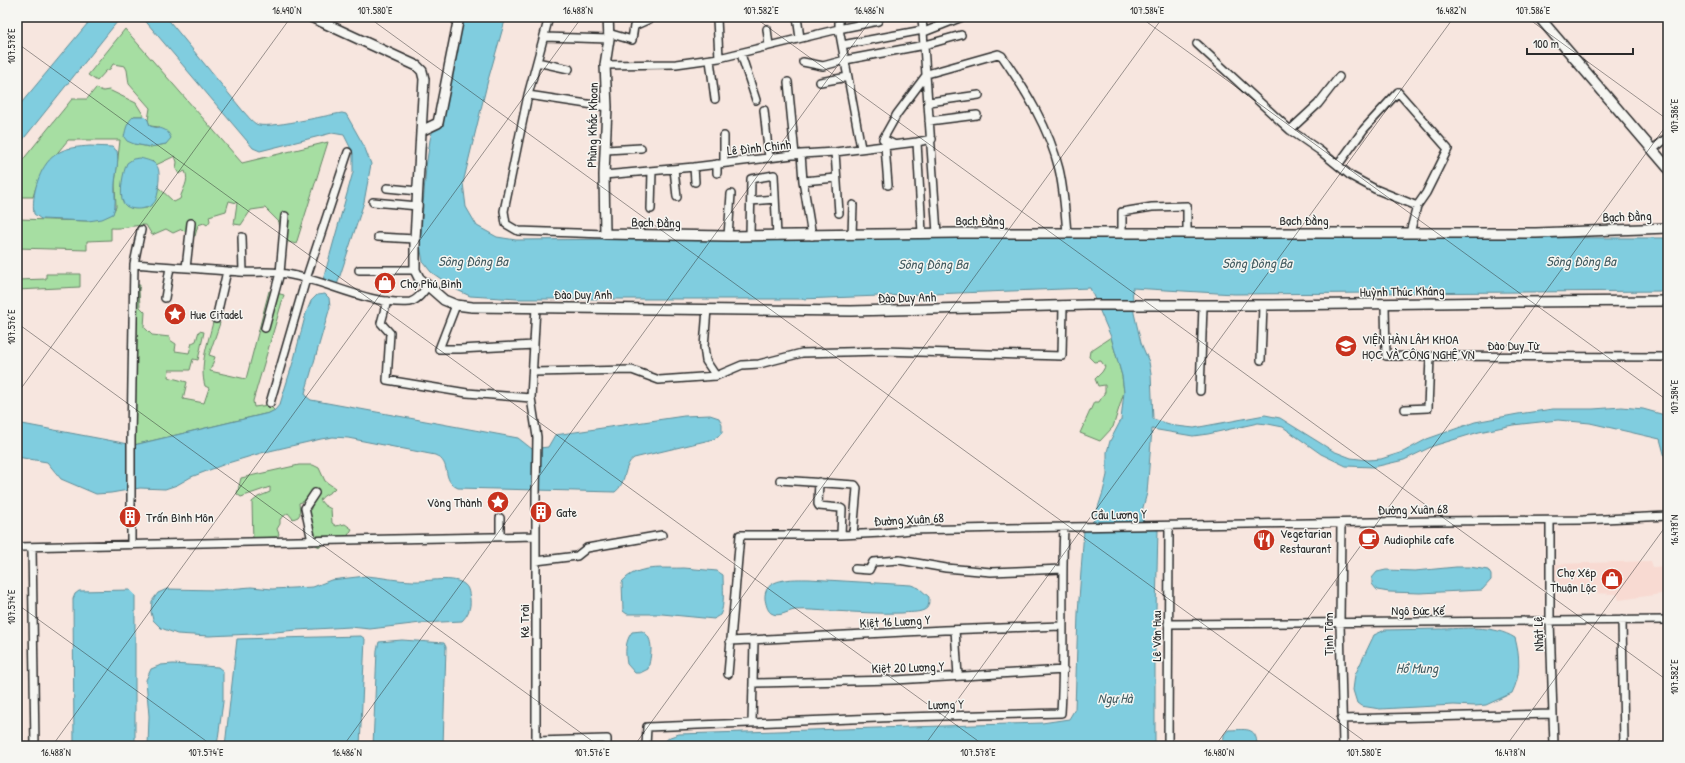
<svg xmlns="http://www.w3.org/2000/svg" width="1685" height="763" font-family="'Patrick Hand',sans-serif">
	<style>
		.built { fill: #f8dad2 }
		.green { fill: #a6dea2; stroke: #688466; fill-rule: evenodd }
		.water { fill: #80cddf; stroke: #5e8c97 }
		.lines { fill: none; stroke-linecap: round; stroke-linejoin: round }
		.street-casing { stroke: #2b2b2b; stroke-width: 10 }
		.secondary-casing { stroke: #2b2b2b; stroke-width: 12 }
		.street { stroke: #f6f6f2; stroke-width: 7 }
		.secondary { stroke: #f6f6f2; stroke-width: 9 }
		.ticks { fill: none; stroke: #2b2b2b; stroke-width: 1; stroke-opacity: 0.45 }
		.labels { text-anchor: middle; stroke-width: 3; stroke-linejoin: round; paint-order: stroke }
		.street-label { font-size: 13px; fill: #2b2b2b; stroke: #f6f6f2 }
		.poi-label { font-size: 13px; fill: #2b2b2b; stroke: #f6f6f2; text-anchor: start }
		.water-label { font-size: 14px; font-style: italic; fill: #445c61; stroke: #f6f6f2 }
		.neatline { fill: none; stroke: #2b2b2b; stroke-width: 1.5 }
		.ticks-label { font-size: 10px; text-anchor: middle; fill: #2b2b2b }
	</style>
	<rect width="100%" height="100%" fill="#f7e6df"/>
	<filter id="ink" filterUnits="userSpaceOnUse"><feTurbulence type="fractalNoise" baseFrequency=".025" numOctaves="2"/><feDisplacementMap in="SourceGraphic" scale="8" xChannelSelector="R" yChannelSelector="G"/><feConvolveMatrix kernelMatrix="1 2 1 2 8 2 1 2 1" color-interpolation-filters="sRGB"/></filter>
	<g filter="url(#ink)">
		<!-- built -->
		<path class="built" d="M1651,561L1653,567L1668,566V593L1619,600L1617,594L1557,592L1555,564Z"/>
		<!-- green -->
		<path class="green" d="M125,29L242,163L328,142L296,244L281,240L279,222L265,208L251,210L241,225L234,224L237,203L229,201L226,211L209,216L210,221L207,225L204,223L198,225L195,236L187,234L182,229L173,233L166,229L152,235L146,225C134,225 122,229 111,228V240L87,241V250L17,248V219L88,221L112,214L116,207L115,184L120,140H68C54,157 38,175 33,197H17V167L72,99H87L96,88L103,91L109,90L136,103L144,116H134V144L150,147L166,144L159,127L150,126L148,120L150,108L129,84L127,70L125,66L113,64L110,69L106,71L97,81L88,75ZM175,156L177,162L176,169L179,174L185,171C190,182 182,189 180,199L174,202L158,187L157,195L147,208H131L126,206L152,161L156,165Z
			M46,274H80V287L17,290V280L46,279Z
			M135,285H140L139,290L140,307L145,312L144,327L152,335L170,337V340L176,344L175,351L189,353L192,343L196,341L199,331L204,332L198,360L193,359L190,370H169L168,377L187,382L183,399L204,403L209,388L205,386C199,365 208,343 213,322L220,323L209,355L215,357L210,371L246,379L269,291L284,295L253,401L254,407L269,405L275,411L269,413L134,445Z
			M1111,337L1122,376L1124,392L1113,427L1100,441L1080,433L1094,402H1099L1105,392V385L1098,386L1095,379L1102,372L1105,367L1101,361L1094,362L1089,357L1090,351Z
			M299,465H313L319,468L325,481L335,488C330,494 324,494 320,500L324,505L331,509L332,523L336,526L345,524L352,529L347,537L337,539L333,544L326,541L320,547L315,545L309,546L308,537L310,511L314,500L310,499L299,503L300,514L298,517L293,519L288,513L280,519V524L277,529L279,534L273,546L253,543L252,502L258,497L270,492V487L241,497L237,494L241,478Z"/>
		<!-- water -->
		<path class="water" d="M93,17H121L17,147V108Z
			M142,17H166L243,111C247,115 251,121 256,124C266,130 327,115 342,113L346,114L364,146L371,164L364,202L337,285L323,280L353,172V153L344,135L332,133L260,151L253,148Z
			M460,17H506L488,80L463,183L466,207L477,226L497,237L516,240L882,237L1668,238V291L1234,294L1132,288L1134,313L1141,343L1149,362L1151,374L1153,419L1176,426L1194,428L1265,415L1280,418L1333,451L1351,458L1368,460L1381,459L1403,452L1427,439L1475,422L1518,414L1553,409H1593L1622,407L1643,409L1668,416V468L1660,439L1590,423L1558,420L1513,425L1479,432L1433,446L1404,460L1374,467L1346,466L1321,454L1283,427L1268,424L1258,423L1208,434L1193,436L1152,429L1147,493L1142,511V519L1151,529L1158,530L1155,649V746H659L670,737L679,734L1042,723L1069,719L1075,709L1078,613L1084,530L1094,520L1103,492L1107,475V452L1110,441L1121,420L1124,392L1122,376L1111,337L1090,288L801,299H517L470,296L457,290L431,272L423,262L420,245L426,167L430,140L450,68Z
			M134,116H144L148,120L150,126C160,129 167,127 171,138L166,144L150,147L134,144L127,141L124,137C126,128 127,122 134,116Z
			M90,146L112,147L117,151C119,162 116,172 115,183C114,194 117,203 113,214L102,219L88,221L41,219L34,214C31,196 39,166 55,155C65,147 79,147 90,146Z
			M140,158C155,162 160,163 159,180C158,187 159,198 153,204C147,210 127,212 123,202C119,193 123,172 127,163L133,159Z
			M325,294L329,298L330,307L305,393L307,397L311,400L518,438L532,449L548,447L555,435L684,416L710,415L719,418L722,424V433L714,439L634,458C623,464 627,484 615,492L458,488C440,480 453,463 435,455L348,438L333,437L321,439L261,453L228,463L191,477L177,485L165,489L140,488L111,493L96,494L61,479L47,462L17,457V423L134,445L269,413L275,410L280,404L294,359L306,313L311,301L317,295Z
			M1456,567H1470L1488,570L1491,575V580L1482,590L1420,593L1389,592L1377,590L1372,584V578L1377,572L1386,570L1415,571Z
			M684,568L717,571L723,575C723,584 725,607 720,615C718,616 716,617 714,619L662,614H627L623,611L622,582C637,564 664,569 684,568Z
			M366,576C382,577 397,581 413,581C426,582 455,575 465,585C469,588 469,594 470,599C471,608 468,615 462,621L421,623L370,629L350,627L297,630L253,634L209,636L177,634L161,628L153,620L151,612L152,601L158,593L167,589L217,590L251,587L272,589L313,587L331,580Z
			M809,579L911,585L919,588L929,597C929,603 929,608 924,610C918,613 909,612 902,613C879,614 855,612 832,611C820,611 807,609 795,610C787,611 779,618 771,613C767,610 766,604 765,599C763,577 794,579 809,579Z
			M130,590L135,595V746H74L73,599L75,594L79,591Z
			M1438,629C1463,629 1493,624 1515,638C1520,657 1521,675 1512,693L1486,705L1475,706L1454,705L1380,709L1361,706L1357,703L1353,690L1355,675L1374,635L1385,630Z
			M642,631C655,638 651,656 648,669L640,673H635L627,664C625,653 625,641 632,632Z
			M361,636L365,639L360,746H225L237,639Z
			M402,640L444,643L446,647L443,746H373L377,650L379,642Z
			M173,664L218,667L223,671V702L217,746H148L149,716L146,680L151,669L161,665Z
			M1228,730C1244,730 1257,725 1257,746H1223L1224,735Z"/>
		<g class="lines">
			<!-- street casing -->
			<g class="street-casing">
				<path id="street" d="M549,17L528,95L504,211L506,224L518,231L605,234
					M797,17L800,38
					M839,17V29L861,148
					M922,17L937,233
					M717,19L719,58
					M767,29L769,46
					M924,32L962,17
					M608,33L632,40L634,26L654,17
					M544,37L609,39
					M1197,44L1290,130L1319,150L1351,176L1375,189L1417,206
					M842,45L923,30
					M741,54L756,100
					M710,60L715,99
					M537,62L569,69
					M803,62L823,66L845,60L925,45L961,35
					M605,65L676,64L719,58L843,28L878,21L880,17
					M788,82L795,155
					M820,82L848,77
					M528,95L607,107
					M929,102L979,95
					M764,110L769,158
					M929,121L977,115
					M1290,130L1318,104L1339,77
					M917,142L922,233
					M893,144L883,139L897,114L927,74L998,54L1002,56C1026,91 1049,128 1059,169C1064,190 1065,212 1067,233
					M885,146L888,185
					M606,150L641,148
					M1652,150L1668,137
					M835,152L839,213
					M801,154L803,181L812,236
					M724,163V136
					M1338,165L1364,129L1398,92L1448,149L1426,193L1417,206L1410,233
					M694,167L695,182
					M674,169L677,197
					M717,173V164
					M604,175L694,167L801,154L835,152L917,142L932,139
					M803,181L836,178
					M387,188L418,191
					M751,201L775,199
					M373,202L418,206
					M651,209L652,171
					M1122,233V212L1152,207L1187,206V233
					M852,235L853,205
					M728,236L731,194
					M750,236L751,179L774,175L777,236
					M242,237L243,272
					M378,237L415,239
					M134,264C169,267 205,269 240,272C253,273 267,271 280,273C324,278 364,305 410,302C417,301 423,292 428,286
					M186,268L191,223
					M359,270H415
					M165,298L170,267
					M387,301L381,323L390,333L387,380L467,393L531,398
					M456,305L439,349H460L534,345
					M1385,305L1386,356L1668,357
					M707,309L704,347L706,361L716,376
					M216,319L227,271
					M265,328L280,273L285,216
					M1261,360L1263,305
					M533,372L632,370L659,380L716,376L742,365L759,364L802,353L883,351L1062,356L1063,305
					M1200,391L1203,306
					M270,403L306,279L348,152
					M1405,409L1428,408L1430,357
					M780,480L855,485L857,488L853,534
					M819,482L818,504L819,506L840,508L842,509L841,535
					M500,518V537
					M1550,521V621L1554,746
					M1341,523L1340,623L1343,746
					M312,541L305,508L315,493
					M131,545V439L134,264L141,230
					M17,547L536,536
					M32,547L35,746
					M536,561L577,556L587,548L662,535
					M855,569L869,570L873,562L899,560L946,568L991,572L1062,569
					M1622,620L1624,746
					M1168,624L1668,620
					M955,630L958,676
					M730,641L944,630L1062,626
					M728,674L740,535H841L883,533L910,530L1007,528L1434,521L1583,520L1668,516
					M753,683L895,680L1064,670
					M1341,719L1553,714
					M752,723L754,641
					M536,741L607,739V746
					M536,746V495L537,437L531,398L536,307
					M646,746L647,727L903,717L1061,713C1065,651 1061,590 1064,528
					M1168,746L1169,526"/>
			</g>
			<!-- secondary casing -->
			<g class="secondary-casing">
				<path id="secondary" d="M311,17L417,66L422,71L424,79L415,239V270L419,278L444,300L456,305L472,307L851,311L1088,305H1272L1515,302L1668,301
					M608,17L609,39L605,65L607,107L604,175L605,234L728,236L958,233H1536L1668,228
					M1539,17L1668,168
					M421,131L438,123L459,17"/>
			</g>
			<!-- street -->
			<use href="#street" class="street"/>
			<!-- secondary -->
			<use href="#secondary" class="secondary"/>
		</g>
	</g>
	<!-- ticks -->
	<path class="ticks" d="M368,17L1371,746M754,17L1668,681M1140,17L1668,401M1526,17L1668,120M17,43L985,746M17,323L599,746M17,394L291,17M17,604L213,746M52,746L582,17M343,746L873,17M634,746L1163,17M924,746L1454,17M1215,746L1668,123M1506,746L1668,523"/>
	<!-- icons -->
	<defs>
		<g id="shop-disc" transform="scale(1.15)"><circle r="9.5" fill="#c8321e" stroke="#f6f6f2"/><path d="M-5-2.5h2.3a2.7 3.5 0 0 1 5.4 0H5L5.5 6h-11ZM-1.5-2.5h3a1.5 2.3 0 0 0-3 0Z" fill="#fff"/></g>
		<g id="sight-disc" transform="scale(1.15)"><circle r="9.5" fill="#c8321e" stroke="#f6f6f2"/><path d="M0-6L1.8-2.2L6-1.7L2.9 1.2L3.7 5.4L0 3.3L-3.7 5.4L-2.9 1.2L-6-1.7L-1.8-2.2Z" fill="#fff"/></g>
		<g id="university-disc" transform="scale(1.15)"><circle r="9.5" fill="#c8321e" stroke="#f6f6f2"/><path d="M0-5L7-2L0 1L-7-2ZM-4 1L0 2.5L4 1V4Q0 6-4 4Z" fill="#fff"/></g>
		<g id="building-disc" transform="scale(1.15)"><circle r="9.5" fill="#c8321e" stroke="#f6f6f2"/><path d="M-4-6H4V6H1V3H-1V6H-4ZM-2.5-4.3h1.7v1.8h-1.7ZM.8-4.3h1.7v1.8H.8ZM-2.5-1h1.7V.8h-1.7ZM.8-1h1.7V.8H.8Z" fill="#fff"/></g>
		<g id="cafe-disc" transform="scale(1.15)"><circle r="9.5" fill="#c8321e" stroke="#f6f6f2"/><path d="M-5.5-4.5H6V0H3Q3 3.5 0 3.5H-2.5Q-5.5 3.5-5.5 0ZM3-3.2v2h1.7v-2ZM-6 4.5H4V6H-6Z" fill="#fff"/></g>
		<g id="restaurant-disc" transform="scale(1.15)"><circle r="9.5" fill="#c8321e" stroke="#f6f6f2"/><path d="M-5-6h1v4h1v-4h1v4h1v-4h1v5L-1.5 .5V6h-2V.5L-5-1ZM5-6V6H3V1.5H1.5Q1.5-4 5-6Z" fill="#fff"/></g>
	</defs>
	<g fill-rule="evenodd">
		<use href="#shop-disc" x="385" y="283"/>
		<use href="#sight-disc" x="175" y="314"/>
		<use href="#university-disc" x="1346" y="346"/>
		<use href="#sight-disc" x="498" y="502"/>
		<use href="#building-disc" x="541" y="512"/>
		<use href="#building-disc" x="130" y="517"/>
		<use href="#cafe-disc" x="1369" y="539"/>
		<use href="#restaurant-disc" x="1264" y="540"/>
		<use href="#shop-disc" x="1612" y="579"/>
	</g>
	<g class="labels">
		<!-- street labels -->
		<g class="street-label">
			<text transform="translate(592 125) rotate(-89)" y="5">Phùng Khắc Khoan</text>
			<text transform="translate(759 147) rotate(-6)" y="5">Lê Đình Chinh</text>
			<text transform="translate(1627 216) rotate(-2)" y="5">Bạch Đằng</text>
			<text x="980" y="225">Bạch Đằng</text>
			<text x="1304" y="225">Bạch Đằng</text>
			<text transform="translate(656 222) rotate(1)" y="5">Bạch Đằng</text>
			<text transform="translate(1402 291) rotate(-1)" y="5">Huỳnh Thúc Kháng</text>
			<text x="583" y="299">Đào Duy Anh</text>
			<text transform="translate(907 297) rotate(-1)" y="5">Đào Duy Anh</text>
			<text x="1513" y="350">Đào Duy Từ</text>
			<text transform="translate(1413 509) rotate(-1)" y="5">Đường Xuân 68</text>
			<text transform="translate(1119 514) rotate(-1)" y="5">Cầu Lương Y</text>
			<text transform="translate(909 519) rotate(-3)" y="5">Đường Xuân 68</text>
			<text x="1418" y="615">Ngô Đức Kế</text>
			<text transform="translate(524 621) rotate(-90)" y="5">Kẻ Trài</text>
			<text transform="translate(895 621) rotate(-3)" y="5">Kiệt 16 Lương Y</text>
			<text transform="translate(1328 634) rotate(-90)" y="5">Tịnh Tâm</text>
			<text transform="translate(1538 634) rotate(-92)" y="5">Nhật Lệ</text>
			<text transform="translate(1156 636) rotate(-90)" y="5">Lê Văn Hưu</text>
			<text transform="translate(908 667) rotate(-2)" y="5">Kiệt 20 Lương Y</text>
			<text transform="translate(946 704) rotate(-1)" y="5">Lương Y</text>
		</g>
		<!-- poi labels -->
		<g class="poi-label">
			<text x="400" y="288">Chợ Phú Bình</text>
			<text x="190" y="319">Hue Citadel</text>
			<text x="1362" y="344">VIỆN HÀN LÂM KHOA<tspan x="1362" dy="15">HỌC VÀ CÔNG NGHỆ VN</tspan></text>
			<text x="482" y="507" text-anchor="end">Vòng Thành</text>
			<text x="556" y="517">Gate</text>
			<text x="146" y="522">Trấn Bình Môn</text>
			<text x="1280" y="538">Vegetarian<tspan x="1280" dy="15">Restaurant</tspan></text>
			<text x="1384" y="544">Audiophile cafe</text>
			<text x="1596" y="577" text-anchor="end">Chợ Xép<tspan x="1596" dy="15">Thuận Lộc</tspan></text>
		</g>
		<!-- water labels -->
		<g class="water-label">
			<text x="473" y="266">Sông Đông Ba</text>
			<text x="1581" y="266">Sông Đông Ba</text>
			<text x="1257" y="268">Sông Đông Ba</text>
			<text x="933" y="269">Sông Đông Ba</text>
			<text x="1417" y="673">Hồ Mung</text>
			<text x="1115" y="703">Ngự Hà</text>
		</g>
	</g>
	<!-- margin -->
	<rect width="1685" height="763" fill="none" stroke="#f6f6f2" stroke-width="44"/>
	<!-- scale -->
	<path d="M1527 48v6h106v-6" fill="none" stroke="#2b2b2b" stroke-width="2"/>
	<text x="1533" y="48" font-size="12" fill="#2b2b2b" stroke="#f6f6f2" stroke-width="3" paint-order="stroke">100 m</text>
	<rect x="22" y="22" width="1641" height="719" class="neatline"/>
	<g class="ticks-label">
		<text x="287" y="14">16.490°N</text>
		<text x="375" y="14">107.580°E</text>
		<text x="578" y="14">16.488°N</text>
		<text x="761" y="14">107.582°E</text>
		<text x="869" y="14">16.486°N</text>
		<text x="1147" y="14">107.584°E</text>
		<text x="1451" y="14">16.482°N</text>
		<text x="1533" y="14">107.586°E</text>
		<text transform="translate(11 46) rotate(-90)" y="4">107.578°E</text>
		<text transform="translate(1674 116) rotate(-90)" y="4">107.586°E</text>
		<text transform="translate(11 327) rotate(-90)" y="4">107.576°E</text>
		<text transform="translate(1674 397) rotate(-90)" y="4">107.584°E</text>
		<text transform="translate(1674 530) rotate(-90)" y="4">16.478°N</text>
		<text transform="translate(11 607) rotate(-90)" y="4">107.574°E</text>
		<text transform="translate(1674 677) rotate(-90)" y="4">107.582°E</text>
		<text x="56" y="756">16.488°N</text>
		<text x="206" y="756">107.574°E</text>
		<text x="347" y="756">16.486°N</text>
		<text x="592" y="756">107.576°E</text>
		<text x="978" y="756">107.578°E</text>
		<text x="1219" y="756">16.480°N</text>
		<text x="1364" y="756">107.580°E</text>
		<text x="1510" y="756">16.478°N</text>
	</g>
</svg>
